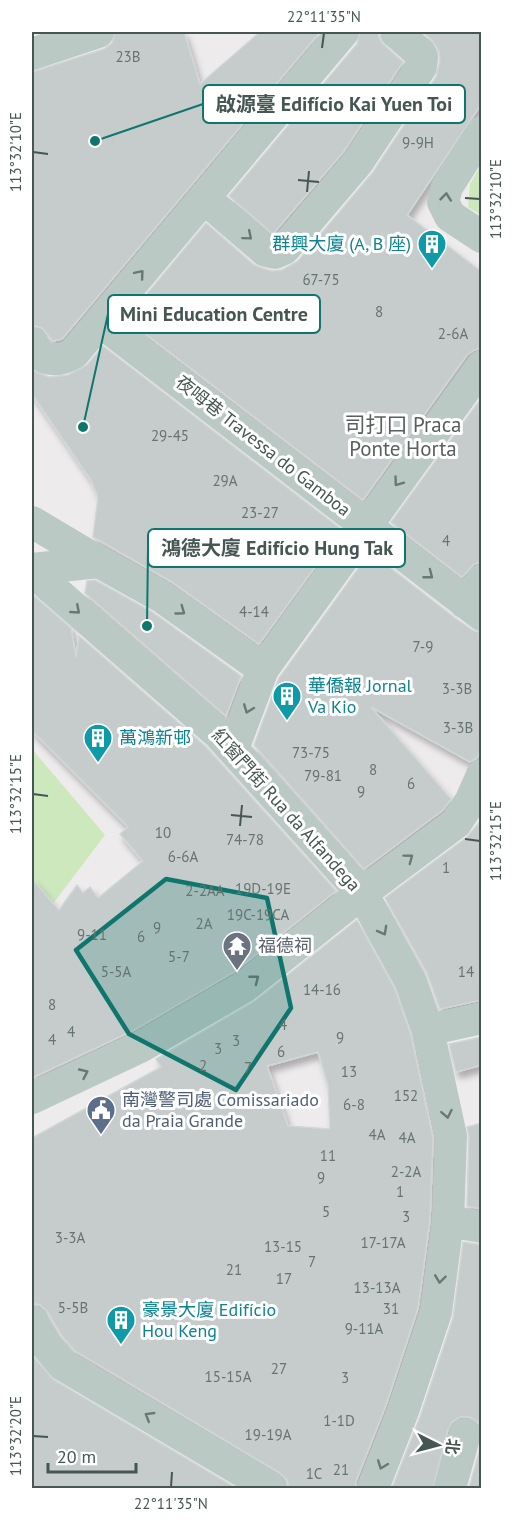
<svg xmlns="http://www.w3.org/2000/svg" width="513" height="1520" font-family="'PT Sans','Noto Sans SC',sans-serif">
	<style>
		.green { fill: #cde8bd }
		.building { fill: #c6cccc; stroke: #d0d6d6; stroke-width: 1.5; fill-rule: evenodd; filter: url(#shadow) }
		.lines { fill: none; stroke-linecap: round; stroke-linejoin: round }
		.street { stroke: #bbc9c5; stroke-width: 32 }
		.oneway { stroke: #697874 }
		.marked { fill: #0f766e; fill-opacity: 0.2; stroke: #0f766e; stroke-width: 4.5; stroke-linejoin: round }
		.ticks { fill: none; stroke: #465652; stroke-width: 2 }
		.labels { text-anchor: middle; stroke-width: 6; stroke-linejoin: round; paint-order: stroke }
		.number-label { font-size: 15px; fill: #667470 }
		.culture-label { font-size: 18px; fill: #0d838f; stroke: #fff; text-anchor: start }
		.street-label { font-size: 18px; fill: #465652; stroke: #fff }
		.worship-label { font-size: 18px; fill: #5b616d; stroke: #fff; text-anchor: start }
		.service-label { font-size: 18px; fill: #4e5e75; stroke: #fff; text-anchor: start }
		.quarter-label { font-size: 21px; fill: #595f5e; stroke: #fff }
		.leader { fill: none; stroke: #0f766e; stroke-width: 2 }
		.callout-dot { fill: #0f766e; stroke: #fff; stroke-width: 2 }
		.callout { fill: #fff; stroke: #0f766e; stroke-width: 2 }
		.callout-label { font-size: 20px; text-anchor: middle; font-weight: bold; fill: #465652 }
		.neatline { fill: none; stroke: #465652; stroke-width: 2 }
		.ticks-label { font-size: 15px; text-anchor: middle; fill: #465652 }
	</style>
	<defs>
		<filter id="shadow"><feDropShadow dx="3.5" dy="6" stdDeviation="3" flood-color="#0004"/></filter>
	</defs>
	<rect width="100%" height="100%" fill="#eeebed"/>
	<!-- green -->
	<path class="green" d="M481,165L482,215H481L468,207L470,184Z
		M32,749L105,835L52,905L32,919Z"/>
	<!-- building -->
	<path class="building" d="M115,32H184L200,84L260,32H320L62,339L53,341L42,328L32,325V72L104,49L112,43Z
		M360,32H378L379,38L384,45L403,62L344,151L273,234L229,196L357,44Z
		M423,32H482V103L407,215L482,272V348L474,350L467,355L363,500L126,319L206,223L254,265L262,268L272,271L282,270L298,261L373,172L436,77L440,60L439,51L432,40Z
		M103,346L342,530L259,644L172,582L93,537L98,497L91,480L32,394V370L49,377L68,375L87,365Z
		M482,397V562L474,564L462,577L391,522Z
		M370,552L455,618L472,630L482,633V747L477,758L470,762L371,707L451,799L443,810L364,869L254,745L279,678Z
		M95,580L152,612L241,676L226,716L85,593L87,581Z
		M32,594L71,628L76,658L79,636L206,747L336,891L234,972L134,1030L32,1078V879L59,910L77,885L83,893L90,887L98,898L143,861L120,834L128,827L32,731Z
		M482,819V1000L440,1009L427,973L385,898L467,837Z
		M357,920L395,989L411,1035L433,1138L430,1220L418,1308L386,1405L356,1481L355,1488H289L287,1480L280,1473L75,1351L62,1336L47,1311L40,1305L32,1303V1138L161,1067L156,1059L255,1001ZM318,1052L328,1085L330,1129L288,1126L267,1066Z
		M482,1037V1065L456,1072L449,1044Z
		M482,1123V1209L467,1206L469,1137L467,1127Z
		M463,1242L482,1245V1428L477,1421L469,1417H460L452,1422L448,1429L433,1488H392L420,1417L453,1318Z
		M32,1355L54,1380L236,1488H32Z
		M482,1442V1488H469Z"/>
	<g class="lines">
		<!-- street -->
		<path class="street" d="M32,54L98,32
			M482,132L447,187L443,202L450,216L482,237
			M204,198L266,251L275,253L284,249L358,162L421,67L422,58L420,53L396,32
			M101,322L482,615
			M32,343C40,362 58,363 74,353L343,32
			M32,522L99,562
			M32,569L99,562L162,597L263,669
			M32,571L219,734L362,893L411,982L428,1030L451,1136L448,1221L436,1312L403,1411L373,1488
			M465,603L482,580
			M233,749L263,669L482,366
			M428,1030L482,1018
			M32,1098L142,1046L244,987L362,893L456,823L470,802L482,775
			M448,1221L482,1227
			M32,1321L47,1346L63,1365L271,1488
			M450,1488L465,1434"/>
	</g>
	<!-- one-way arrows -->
	<defs><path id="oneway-chevron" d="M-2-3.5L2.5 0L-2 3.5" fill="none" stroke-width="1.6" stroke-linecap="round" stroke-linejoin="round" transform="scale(1.5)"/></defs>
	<g class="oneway">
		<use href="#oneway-chevron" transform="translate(446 197) rotate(-84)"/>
		<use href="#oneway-chevron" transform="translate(248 236) rotate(40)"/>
		<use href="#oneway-chevron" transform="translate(140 274) rotate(-50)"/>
		<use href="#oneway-chevron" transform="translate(398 482) rotate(126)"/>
		<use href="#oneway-chevron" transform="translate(429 575) rotate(38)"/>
		<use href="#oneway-chevron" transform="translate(76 610) rotate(41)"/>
		<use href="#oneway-chevron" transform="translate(181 611) rotate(36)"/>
		<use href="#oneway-chevron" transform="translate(248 709) rotate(111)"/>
		<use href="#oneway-chevron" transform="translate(409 858) rotate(-37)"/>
		<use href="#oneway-chevron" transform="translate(383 931) rotate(61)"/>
		<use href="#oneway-chevron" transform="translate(255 979) rotate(-38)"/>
		<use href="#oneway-chevron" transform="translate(84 1073) rotate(-25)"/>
		<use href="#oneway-chevron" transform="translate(447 1114) rotate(79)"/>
		<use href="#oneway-chevron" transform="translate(440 1279) rotate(97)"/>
		<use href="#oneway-chevron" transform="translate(149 1416) rotate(-149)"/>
		<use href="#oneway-chevron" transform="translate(382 1465) rotate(111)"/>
	</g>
	<!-- marked area -->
	<path class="marked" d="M166,879L267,898L291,1008L236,1090L129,1034L76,950Z"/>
	<!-- ticks -->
	<path class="ticks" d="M322,48L324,33M33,152L48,154M298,180L319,182M307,192L309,171M465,198L480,199M33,794L48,796M231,815L252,817M240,826L242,805M465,839L480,841M33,1436L48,1437M171,1487L172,1472"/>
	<!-- icons -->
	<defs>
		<g id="building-pin" transform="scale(1.5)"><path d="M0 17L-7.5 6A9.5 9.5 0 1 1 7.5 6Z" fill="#0f9aa8" stroke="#fff"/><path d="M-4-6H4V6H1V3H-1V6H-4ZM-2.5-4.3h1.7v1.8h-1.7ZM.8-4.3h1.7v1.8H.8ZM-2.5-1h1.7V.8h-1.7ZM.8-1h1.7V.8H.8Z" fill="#fff"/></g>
		<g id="temple-pin" transform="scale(1.5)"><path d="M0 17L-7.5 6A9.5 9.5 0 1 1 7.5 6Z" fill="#6b7280" stroke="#fff"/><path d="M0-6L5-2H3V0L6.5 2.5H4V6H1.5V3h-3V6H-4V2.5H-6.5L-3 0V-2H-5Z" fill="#fff"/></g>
		<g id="civic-pin" transform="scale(1.5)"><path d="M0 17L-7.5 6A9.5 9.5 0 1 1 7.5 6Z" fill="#5c6f8a" stroke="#fff"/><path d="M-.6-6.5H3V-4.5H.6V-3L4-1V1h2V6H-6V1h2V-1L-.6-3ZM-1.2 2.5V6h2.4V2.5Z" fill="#fff"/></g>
	</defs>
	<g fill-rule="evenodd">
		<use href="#building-pin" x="432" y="244"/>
		<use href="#building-pin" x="287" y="696"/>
		<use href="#building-pin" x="98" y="738"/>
		<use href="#temple-pin" x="237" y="946"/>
		<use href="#civic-pin" x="101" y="1110"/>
		<use href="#building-pin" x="121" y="1320"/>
	</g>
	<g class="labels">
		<!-- number labels -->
		<g class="number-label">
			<text x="128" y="62">23B</text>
			<text x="418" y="148">9-9H</text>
			<text x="321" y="285">67-75</text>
			<text x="379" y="317">8</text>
			<text x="453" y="339">2-6A</text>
			<text x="170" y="441">29-45</text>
			<text x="225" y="486">29A</text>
			<text x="260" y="518">23-27</text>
			<text x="446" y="546">4</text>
			<text x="254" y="617">4-14</text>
			<text x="423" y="652">7-9</text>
			<text x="457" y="694">3-3B</text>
			<text x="458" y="733">3-3B</text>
			<text x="311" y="758">73-75</text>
			<text x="373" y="775">8</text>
			<text x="323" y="781">79-81</text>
			<text x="411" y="789">6</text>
			<text x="361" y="797">9</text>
			<text x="163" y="838">10</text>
			<text x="245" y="845">74-78</text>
			<text x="183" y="862">6-6A</text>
			<text x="446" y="873">1</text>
			<text x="263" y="894">19D-19E</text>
			<text x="205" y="896">2-2AA</text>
			<text x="258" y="920">19C-19CA</text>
			<text x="204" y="929">2A</text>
			<text x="157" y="933">9</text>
			<text x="92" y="940">9-11</text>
			<text x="141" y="942">6</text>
			<text x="179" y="962">5-7</text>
			<text x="116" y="977">5-5A</text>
			<text x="466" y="977">14</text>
			<text x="322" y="995">14-16</text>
			<text x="52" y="1010">8</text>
			<text x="283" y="1030">4</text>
			<text x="71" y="1037">4</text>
			<text x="340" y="1043">9</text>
			<text x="52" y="1045">4</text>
			<text x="236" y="1046">3</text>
			<text x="218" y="1054">3</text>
			<text x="281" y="1057">6</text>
			<text x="203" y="1071">2</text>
			<text x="248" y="1073">7</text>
			<text x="349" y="1077">13</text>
			<text x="406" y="1101">152</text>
			<text x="354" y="1110">6-8</text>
			<text x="377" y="1140">4A</text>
			<text x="407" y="1143">4A</text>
			<text x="328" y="1161">11</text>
			<text x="406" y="1177">2-2A</text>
			<text x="321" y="1183">9</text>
			<text x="400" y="1197">1</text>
			<text x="326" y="1217">5</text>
			<text x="406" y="1222">3</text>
			<text x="70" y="1243">3-3A</text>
			<text x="383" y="1248">17-17A</text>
			<text x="283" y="1252">13-15</text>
			<text x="312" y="1267">7</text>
			<text x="234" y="1275">21</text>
			<text x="284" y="1284">17</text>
			<text x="377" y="1293">13-13A</text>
			<text x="73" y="1313">5-5B</text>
			<text x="391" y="1314">31</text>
			<text x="364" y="1334">9-11A</text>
			<text x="279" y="1374">27</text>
			<text x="228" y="1382">15-15A</text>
			<text x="345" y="1383">3</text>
			<text x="339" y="1426">1-1D</text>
			<text x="268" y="1440">19-19A</text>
			<text x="341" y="1475">21</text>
			<text x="314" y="1479">1C</text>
		</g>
		<!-- culture labels -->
		<g class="culture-label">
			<text x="411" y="250" text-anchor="end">群興大廈 (A, B 座)</text>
			<text x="308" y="692">華僑報 Jornal<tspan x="308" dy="21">Va Kio</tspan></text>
			<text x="119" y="744">萬鴻新邨</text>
			<text x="142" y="1316">豪景大廈 Edifício<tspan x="142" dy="21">Hou Keng</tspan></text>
		</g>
		<!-- street labels -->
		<g class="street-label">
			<text transform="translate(263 446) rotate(38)" y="6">夜呣巷 Travessa do Gamboa</text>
			<text transform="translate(286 810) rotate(48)" y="6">紅窗門街 Rua da Alfandega</text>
		</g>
		<!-- worship labels -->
		<g class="worship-label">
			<text x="258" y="952">福德祠</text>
		</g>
		<!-- service labels -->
		<g class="service-label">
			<text x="122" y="1106">南灣警司處 Comissariado<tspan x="122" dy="21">da Praia Grande</tspan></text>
		</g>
		<!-- quarter labels -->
		<g class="quarter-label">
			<text x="403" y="432">司打口 Praca<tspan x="403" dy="24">Ponte Horta</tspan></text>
		</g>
	</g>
	<!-- callouts -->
	<path class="leader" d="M95 141L203 104M83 427L108 314M147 626L148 548"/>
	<g class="callout-dot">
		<circle cx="95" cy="141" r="6"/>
		<circle cx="83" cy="427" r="6"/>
		<circle cx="147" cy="626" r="6"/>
	</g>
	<g class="callout">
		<rect x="203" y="85" width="262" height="38" rx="6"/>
		<rect x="108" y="295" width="212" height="38" rx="6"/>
		<rect x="148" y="529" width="257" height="38" rx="6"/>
	</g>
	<g class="callout-label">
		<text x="334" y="111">啟源臺 Edifício Kai Yuen Toi</text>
		<text x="214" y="321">Mini Education Centre</text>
		<text x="277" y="555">鴻德大廈 Edifício Hung Tak</text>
	</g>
	<!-- border -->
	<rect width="513" height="1520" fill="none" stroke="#ffffff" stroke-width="66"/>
	<!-- north arrow -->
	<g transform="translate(438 1445) rotate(96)" stroke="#ffffff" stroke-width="4.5" paint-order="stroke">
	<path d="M0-4.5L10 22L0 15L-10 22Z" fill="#465652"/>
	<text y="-9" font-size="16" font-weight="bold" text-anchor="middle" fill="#465652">北</text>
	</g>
	<!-- scale -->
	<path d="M48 1463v9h88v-9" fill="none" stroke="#465652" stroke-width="3"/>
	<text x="57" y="1463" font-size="18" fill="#465652" stroke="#ffffff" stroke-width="4.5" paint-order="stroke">20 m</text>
	<rect x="33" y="33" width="447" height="1454" class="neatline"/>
	<g class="ticks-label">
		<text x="324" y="22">22°11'35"N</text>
		<text transform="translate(16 152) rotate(-90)" y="5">113°32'10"E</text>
		<text transform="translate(496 199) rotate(-90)" y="5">113°32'10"E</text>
		<text transform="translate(16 794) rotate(-90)" y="5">113°32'15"E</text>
		<text transform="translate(496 841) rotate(-90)" y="5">113°32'15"E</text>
		<text transform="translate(16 1436) rotate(-90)" y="5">113°32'20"E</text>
		<text x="171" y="1509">22°11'35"N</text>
	</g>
</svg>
